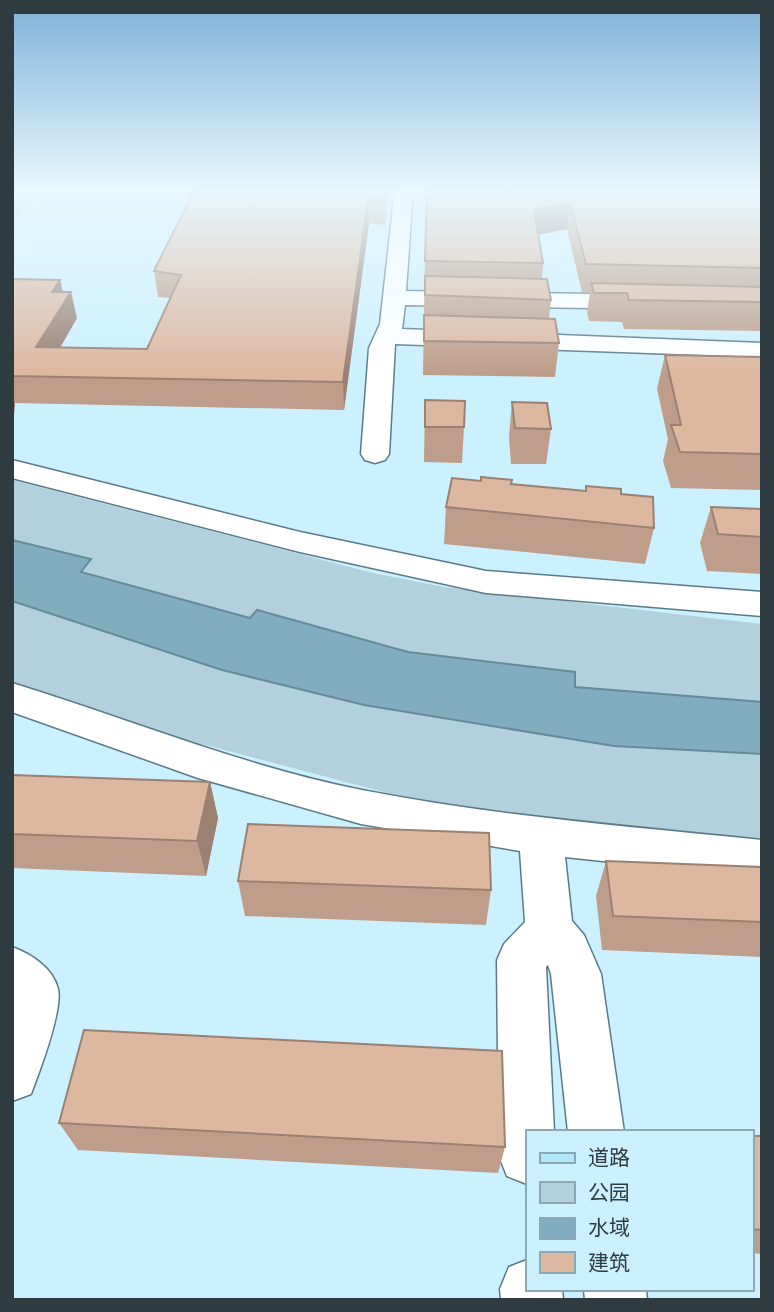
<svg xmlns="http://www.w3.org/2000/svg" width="774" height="1312" font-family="'Archivo Narrow','Noto Sans SC',sans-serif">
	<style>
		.green { fill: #b2d0dd }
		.water { fill: #81adbe; stroke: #688b99; stroke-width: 2 }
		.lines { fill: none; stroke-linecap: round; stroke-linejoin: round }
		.minor-casing { stroke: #597b88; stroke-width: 3 }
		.major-casing { stroke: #fff; stroke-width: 4 }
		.minor { fill: #fff; fill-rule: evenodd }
		.major { fill: #b2e6f9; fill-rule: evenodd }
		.wall { fill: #be9e8a }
		.shaded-wall { fill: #9b8171 }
		.building { fill: #ddb8a1; stroke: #9b8171; stroke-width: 2 }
	</style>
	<rect width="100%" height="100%" fill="#cbf0ff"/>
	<!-- green -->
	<path class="green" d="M12,480L373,573L444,587L762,624V845L526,819L395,795L122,723L12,683Z"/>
	<!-- water -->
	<path class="water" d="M12,540L91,559L81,572L250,618L257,610L408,652L575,672V687L762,702V754L614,746L364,705L222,670L12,601Z"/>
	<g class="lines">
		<!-- minor casing -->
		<g class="minor-casing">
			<path id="minor" d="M395,189H413L406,291L592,294L646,300L650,305L646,310L638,312L592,308L405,305L402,329L762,343V357L395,344L389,454L385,460L375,463L365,460L361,454L369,348L380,324Z
				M12,460L300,532L486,571L762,592V616L486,593L300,552L12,478Z
				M12,683C129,719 242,766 362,790C494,816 628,826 762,840V878L565,857L572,921L584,935L601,974L624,1132H568L551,974L548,965L546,967L554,1132H527V1184L507,1176L499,1156L497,960L504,944L525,922L520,851L361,824L198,778L12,712Z
				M12,947C31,954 53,968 58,989C63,1010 39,1073 31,1094L12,1101Z
				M527,1260V1289H562L563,1300H501L500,1289L509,1267Z
				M584,1289H646L647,1300H585Z"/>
		</g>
		<!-- major casing -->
		<g class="major-casing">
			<path id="major" d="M22,189H42L19,217L12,219V200Z"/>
		</g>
		<!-- minor -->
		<use href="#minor" class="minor"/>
		<!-- major -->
		<use href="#major" class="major"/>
	</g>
	<!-- wall -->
	<path class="wall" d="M388,189L385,225L369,223L344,410L15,403L12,437V279L60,280L63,292L77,318L60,348L147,349L170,298L158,297L154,271Z
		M426,189H762V331L624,329L622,322L589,321L587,312L590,293L582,292L567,229L538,235L543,263L542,279L551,300L549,319L559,343L555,377L423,375Z
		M665,355L762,357V490L671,488L663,461L668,439L657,389Z
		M425,400L464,427L462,463L424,462Z
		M512,402L551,429L546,464H511L509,437Z
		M511,484L585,491L586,486L621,494L654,528L645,564L444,544L446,507Z
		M711,507L762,509V574L707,571L700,543Z
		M12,775L210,782L218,818L206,876L12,868Z
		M606,861L762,867V957L602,950L596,896Z
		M238,881L491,890L486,925L245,916Z
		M59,1123L505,1147L498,1173L78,1150Z
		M751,1136H762V1254L751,1253Z"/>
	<!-- shaded-wall -->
	<path class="shaded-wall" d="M386,189H388L385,225V201Z
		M368,200L369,223L344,410L343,382Z
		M570,203L567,229L531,236L534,210Z
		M60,280L65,302L71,292L77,318L44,375L36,347L52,292Z
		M12,395L15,403L12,437Z
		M210,782L218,818L206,876L197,841Z"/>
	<!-- building -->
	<path class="building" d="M195,189H386L385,201L368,200L343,382L12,376V279L60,280L52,292H71L36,347L147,349L181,275L154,271Z
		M427,189H762V268L586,264L570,203L534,210L543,263L425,261Z
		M425,276L547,279L551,300L425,295Z
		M591,283L762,287V302L629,300L627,293H594Z
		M424,315L555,319L559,343L424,341Z
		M665,355L762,357V454L680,452L671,425H681Z
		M425,400L465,401L464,427H425Z
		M512,402L547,403L551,429L515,428Z
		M481,477L512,480L511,484L586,491V486L621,489V494L653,497L654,528L446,507L452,478L481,481Z
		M711,507L762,509V537L718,534Z
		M12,775L210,782L197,841L12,834Z
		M248,824L489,833L491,890L238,881Z
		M606,861L762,867V922L613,916Z
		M84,1030L502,1051L505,1147L59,1123Z
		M751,1136H762V1230L751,1229Z"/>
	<!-- sky -->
	<linearGradient id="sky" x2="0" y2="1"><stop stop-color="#7fb1d7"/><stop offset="0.51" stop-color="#e8f8ff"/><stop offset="1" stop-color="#e8f8ff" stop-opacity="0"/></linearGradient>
	<rect width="774" height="373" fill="url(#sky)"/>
	<!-- border -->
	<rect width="774" height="1312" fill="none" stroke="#2e3c42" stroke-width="28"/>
	<!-- legend -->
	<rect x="526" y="1130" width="228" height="161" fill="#cbf0ff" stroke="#8ca8b3" stroke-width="2"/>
	<rect x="540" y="1153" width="35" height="10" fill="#b2e6f9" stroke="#8ca8b3" stroke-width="2"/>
	<text x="588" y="1165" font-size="21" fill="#2e3c42">道路</text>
	<rect x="540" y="1182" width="35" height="21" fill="#b2d0dd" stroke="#8ca8b3" stroke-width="2"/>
	<text x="588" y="1200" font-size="21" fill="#2e3c42">公园</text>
	<rect x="540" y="1218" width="35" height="21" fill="#81adbe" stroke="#8ca8b3" stroke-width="2"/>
	<text x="588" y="1235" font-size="21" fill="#2e3c42">水域</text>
	<rect x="540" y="1252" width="35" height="21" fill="#ddb8a1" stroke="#8ca8b3" stroke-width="2"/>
	<text x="588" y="1270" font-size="21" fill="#2e3c42">建筑</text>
</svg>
